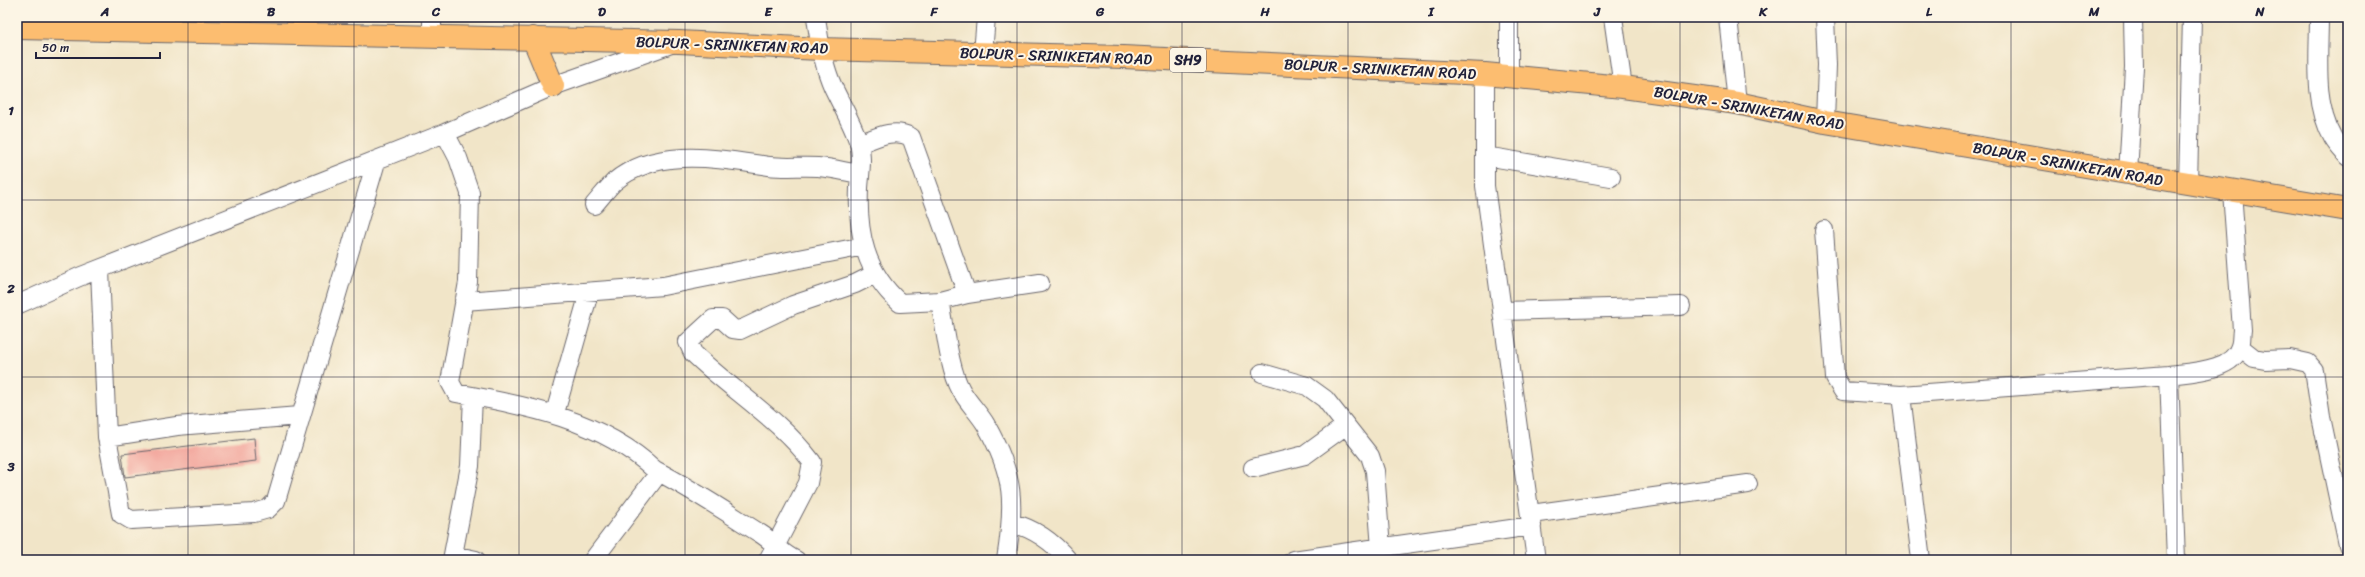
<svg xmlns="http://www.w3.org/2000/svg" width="2365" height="577" font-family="Sriracha,sans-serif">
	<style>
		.building { fill: #f2a198 }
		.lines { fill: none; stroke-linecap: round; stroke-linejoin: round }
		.minor-casing { stroke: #6a666c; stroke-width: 20 }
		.major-casing { stroke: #6a666c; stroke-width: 24 }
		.minor { stroke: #fff; stroke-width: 18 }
		.major { stroke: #fcbd6f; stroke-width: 22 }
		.grid { fill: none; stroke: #22223b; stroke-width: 1; stroke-opacity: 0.55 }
		.labels { text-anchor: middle; stroke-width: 4; stroke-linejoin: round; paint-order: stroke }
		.shield { fill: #fcf5e5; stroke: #63616e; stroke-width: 1 }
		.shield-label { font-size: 14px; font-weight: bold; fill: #22223b }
		.street-label { font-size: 15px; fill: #22223b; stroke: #fcf5e5 }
		.neatline { fill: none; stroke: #22223b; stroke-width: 1.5 }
		.grid-label { font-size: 13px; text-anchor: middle; font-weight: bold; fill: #22223b }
	</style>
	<rect width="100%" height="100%" fill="#fcf5e5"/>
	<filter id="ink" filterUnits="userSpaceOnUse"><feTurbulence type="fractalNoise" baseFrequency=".025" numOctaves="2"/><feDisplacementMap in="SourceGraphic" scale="8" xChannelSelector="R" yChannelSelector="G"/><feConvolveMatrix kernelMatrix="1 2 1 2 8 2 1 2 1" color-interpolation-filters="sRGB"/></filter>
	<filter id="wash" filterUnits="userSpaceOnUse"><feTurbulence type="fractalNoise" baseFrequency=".012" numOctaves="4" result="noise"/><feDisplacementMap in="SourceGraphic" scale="16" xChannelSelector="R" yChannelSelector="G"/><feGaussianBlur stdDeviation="0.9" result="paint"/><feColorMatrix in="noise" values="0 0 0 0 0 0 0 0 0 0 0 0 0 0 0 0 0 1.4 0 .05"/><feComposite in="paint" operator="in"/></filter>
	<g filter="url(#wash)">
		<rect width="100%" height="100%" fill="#f1e5c8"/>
		<g id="blocks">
			<!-- building -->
			<path class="building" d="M254,438L256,461L125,477L122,454Z"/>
		</g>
	</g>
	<g filter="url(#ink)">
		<use href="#blocks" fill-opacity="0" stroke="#6a666c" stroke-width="1"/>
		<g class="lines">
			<!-- minor casing -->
			<g class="minor-casing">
				<path id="minor" d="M816,17C819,41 823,65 833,87C842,106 852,123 859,143C863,157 860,173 859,188C857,233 865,272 900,303L940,301C945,326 949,369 961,390C968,403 979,413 986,425C1015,476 1015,503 1006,560
					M1613,17L1623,87
					M1728,17L1737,103
					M2319,17C2319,56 2313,103 2333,138C2337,145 2343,151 2348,157
					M126,30L132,17
					M432,36V17
					M983,53L986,17
					M1485,74V186L1536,560
					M1509,77V17
					M1825,122L1827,65L1825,17
					M445,133L458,158L470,193L468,282L450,382L456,393C525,405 602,420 655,470V478L593,560
					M859,144C877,137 894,128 911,137L967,294
					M1485,156L1611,177
					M2128,174L2134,67L2133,17
					M2188,184L2192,17
					M594,205C601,197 607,189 614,182C657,146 719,159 769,166C785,168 802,166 818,167C832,168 846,172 860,174
					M1824,230L1835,378L1843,391L1901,395
					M100,270L107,437L121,514L131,520L254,513L268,509L276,501L376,162
					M464,301L663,286L864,246
					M940,301L967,294L1040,283
					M17,305L79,277L445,133L553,86L671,44
					M1502,311L1681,306
					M2240,347L2254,358L2265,360L2290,359L2308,363L2314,370L2321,417L2348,545
					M1262,373L1307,386L1325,399L1370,456L1375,471L1381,548
					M555,413L589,293
					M107,437L177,426L299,416
					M1253,468L1305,455L1345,426
					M655,470C692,489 726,512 761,534C774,542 781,554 796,560
					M1531,514L1748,484
					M1012,523C1035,529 1053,542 1068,560
					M453,555L476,560
					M452,560L470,466L473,396
					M768,560L808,483L812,462C780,419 731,390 693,353L688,342L713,319H722L733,329L740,330L793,305L855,284L875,274
					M1293,560L1532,526
					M1921,560L1901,395L2169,375
					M2176,560L2169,375C2190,372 2234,371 2240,346C2242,341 2241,335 2242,330L2232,191"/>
			</g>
			<!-- major casing -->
			<g class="major-casing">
				<path id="major" d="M17,28L679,42L820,49L1123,57L1485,74L1623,87L1737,103L1825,122L2348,210
					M533,38L553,86"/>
			</g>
			<!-- minor -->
			<use href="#minor" class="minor"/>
			<!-- major -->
			<use href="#major" class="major"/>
		</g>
	</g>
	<!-- grid -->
	<path class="grid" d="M188,17V560M354,17V560M519,17V560M685,17V560M851,17V560M1017,17V560M1182,17V560M1348,17V560M1514,17V560M1680,17V560M1846,17V560M2011,17V560M2177,17V560M17,200H2348M17,377H2348"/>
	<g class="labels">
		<!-- shield labels -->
		<rect class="shield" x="1170" y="48" width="36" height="24" rx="3"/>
		<g class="shield-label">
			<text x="1188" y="65">SH9</text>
		</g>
		<!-- street labels -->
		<g class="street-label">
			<text transform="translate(732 45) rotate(2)" y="5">BOLPUR - SRINIKETAN ROAD</text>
			<text transform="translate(1056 56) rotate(2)" y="5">BOLPUR - SRINIKETAN ROAD</text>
			<text transform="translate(1380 69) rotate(3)" y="5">BOLPUR - SRINIKETAN ROAD</text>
			<text transform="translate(1749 108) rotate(10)" y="5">BOLPUR - SRINIKETAN ROAD</text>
			<text transform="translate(2068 164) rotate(10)" y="5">BOLPUR - SRINIKETAN ROAD</text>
		</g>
	</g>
	<!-- margin -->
	<rect width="2365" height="577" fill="none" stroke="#fcf5e5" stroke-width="44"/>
	<!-- scale -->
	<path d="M36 52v6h124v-6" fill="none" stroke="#22223b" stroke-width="2"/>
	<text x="42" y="52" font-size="12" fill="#22223b" stroke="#fcf5e5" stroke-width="3" paint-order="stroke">50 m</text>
	<rect x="22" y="22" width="2321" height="533" class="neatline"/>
	<g class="grid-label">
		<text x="105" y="16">A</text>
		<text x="271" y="16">B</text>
		<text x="436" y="16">C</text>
		<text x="602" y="16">D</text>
		<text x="768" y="16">E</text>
		<text x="934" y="16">F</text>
		<text x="1100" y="16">G</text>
		<text x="1265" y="16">H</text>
		<text x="1431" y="16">I</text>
		<text x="1597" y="16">J</text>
		<text x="1763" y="16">K</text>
		<text x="1929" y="16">L</text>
		<text x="2094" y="16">M</text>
		<text x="2260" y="16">N</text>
		<text x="11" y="115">1</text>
		<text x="11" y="293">2</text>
		<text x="11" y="471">3</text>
	</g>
</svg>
